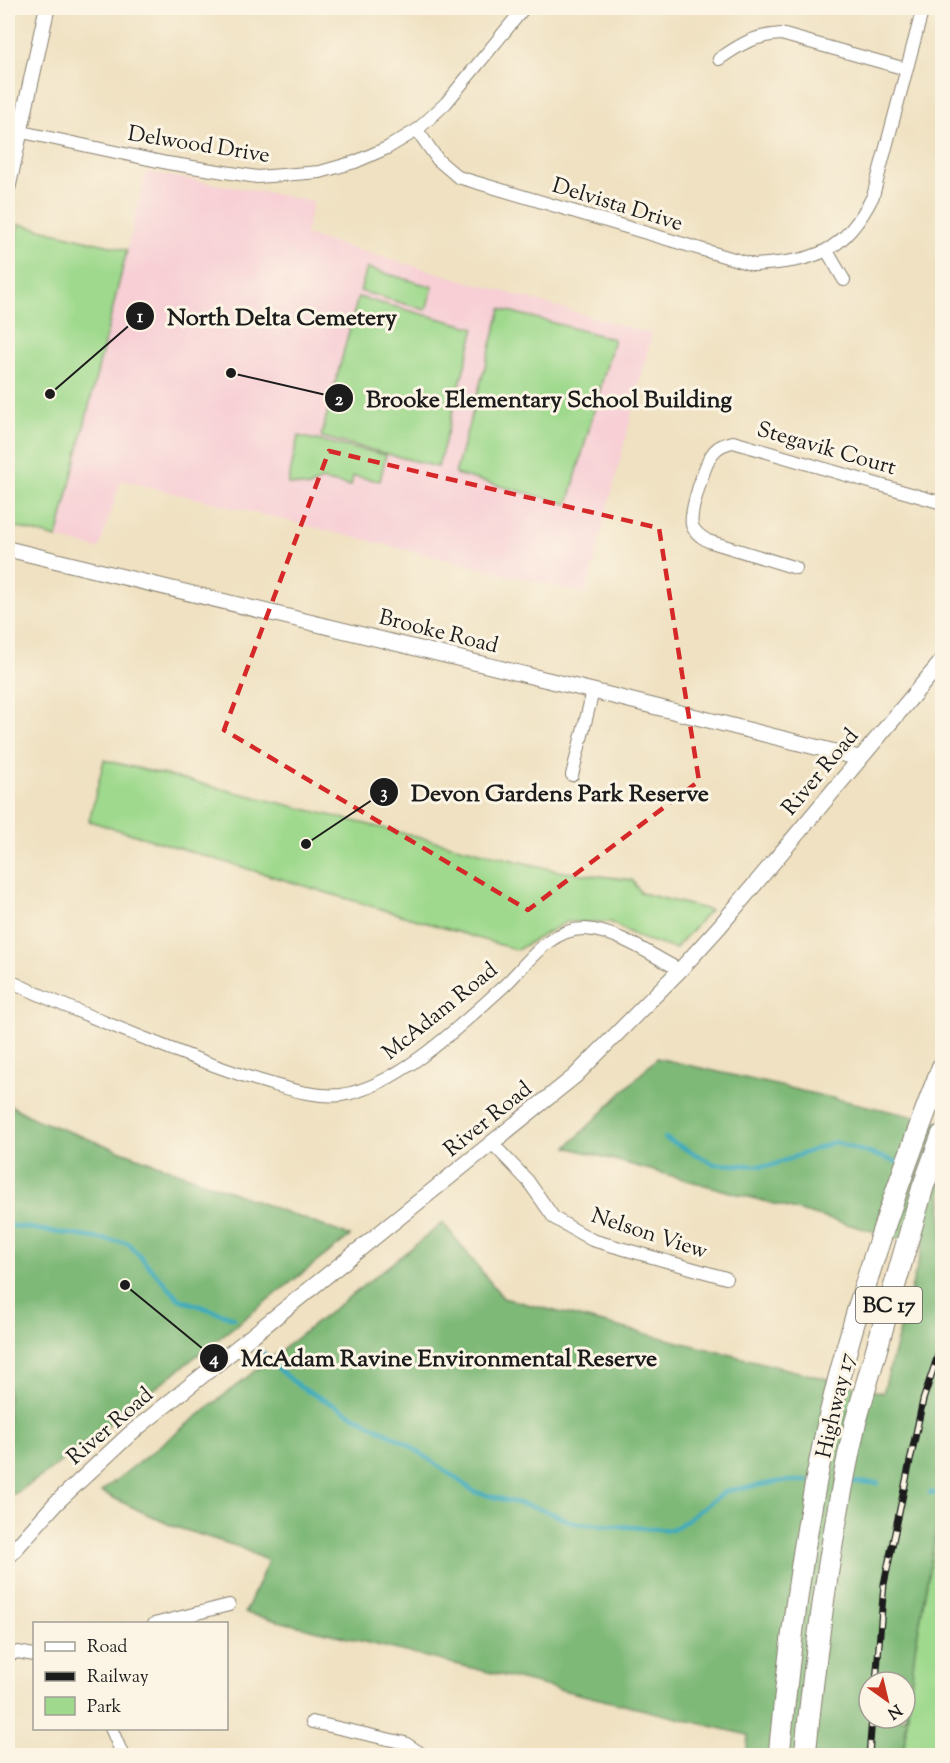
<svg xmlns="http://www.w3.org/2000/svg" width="950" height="1763" font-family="'Sorts Mill Goudy',serif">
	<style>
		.built { fill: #f7cfd5 }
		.green { fill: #9fd98d; stroke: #5e7a54; stroke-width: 1.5 }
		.forest { fill: #7fb978; stroke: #4e6a4a; stroke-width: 1.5; fill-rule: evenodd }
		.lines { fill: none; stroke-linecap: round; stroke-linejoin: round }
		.stream { stroke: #3daabc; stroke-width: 4.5 }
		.minor-casing { stroke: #867e6e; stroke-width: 14 }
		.tertiary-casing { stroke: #867e6e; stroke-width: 17 }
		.motorway-casing { stroke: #867e6e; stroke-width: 23 }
		.minor { stroke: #fff; stroke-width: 12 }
		.tertiary { stroke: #fff; stroke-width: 15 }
		.motorway { stroke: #fff; stroke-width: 21 }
		.rail-casing { stroke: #1c1c1c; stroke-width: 7 }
		.rail { stroke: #fcf5e5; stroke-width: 4.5; stroke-dasharray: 14; stroke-linecap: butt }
		.marked { fill: none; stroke: #d62828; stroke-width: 4.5; stroke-dasharray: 12 8; stroke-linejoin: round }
		.labels { text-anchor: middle; stroke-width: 6; stroke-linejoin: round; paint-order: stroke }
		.shield { fill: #fcf5e5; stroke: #5f5d58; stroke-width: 1.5 }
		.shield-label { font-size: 21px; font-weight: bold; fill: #1c1c1c }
		.street-label { font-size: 22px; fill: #1c1c1c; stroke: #fcf5e5 }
		.leader { fill: none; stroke: #1c1c1c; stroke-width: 2 }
		.callout-dot { fill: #1c1c1c; stroke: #fcf5e5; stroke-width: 2 }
		.mark-label { font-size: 18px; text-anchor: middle; font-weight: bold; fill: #fff }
		.callout-label { font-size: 24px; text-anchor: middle; font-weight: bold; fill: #1c1c1c; stroke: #fcf5e5; stroke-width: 6; stroke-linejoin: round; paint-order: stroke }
	</style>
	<rect width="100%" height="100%" fill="#fcf5e5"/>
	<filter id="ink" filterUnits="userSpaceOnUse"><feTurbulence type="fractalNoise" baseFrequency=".0167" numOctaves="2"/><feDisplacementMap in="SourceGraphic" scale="12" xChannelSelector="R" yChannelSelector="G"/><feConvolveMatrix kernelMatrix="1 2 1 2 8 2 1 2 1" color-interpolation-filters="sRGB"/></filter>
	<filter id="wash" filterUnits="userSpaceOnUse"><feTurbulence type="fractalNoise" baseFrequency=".008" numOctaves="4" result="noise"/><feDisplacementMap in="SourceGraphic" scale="24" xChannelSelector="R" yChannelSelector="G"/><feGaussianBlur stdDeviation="1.35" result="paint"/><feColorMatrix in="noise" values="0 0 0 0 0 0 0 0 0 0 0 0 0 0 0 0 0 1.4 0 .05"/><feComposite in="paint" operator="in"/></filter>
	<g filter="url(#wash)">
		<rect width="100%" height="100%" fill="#efe1c1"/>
		<!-- built -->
		<path class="built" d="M146,172L313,201L305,235L652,334L586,594L121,480L99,549L57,538Z"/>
		<!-- green -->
		<path class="green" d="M19,224L127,250L57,538L8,525V273Z
			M367,268L433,287L426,310L360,291Z
			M358,297L475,328L438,467L321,437Z
			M501,309L614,339L568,504L455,474Z
			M298,436L386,455L380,481L353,476L351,486L321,480L310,487L288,484Z
			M104,760L558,871L632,880L641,893L710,910L675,949L640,938L610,922H566L517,950L89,821Z
			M942,1497V1755L903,1756L915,1649Z"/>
		<!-- forest -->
		<path class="forest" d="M657,1058L942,1123V1497L915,1649L903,1755H746L748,1735L245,1613L268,1561L239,1547L172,1526L101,1492L443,1223L503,1298L883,1393L923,1245L567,1147ZM869,1682H905V1718H869Z
			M8,1104L35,1119L350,1236L44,1475L8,1498Z"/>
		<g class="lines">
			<!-- stream -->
			<path class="stream" d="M665,1138L714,1164L770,1166L834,1142L900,1163
				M933,1176L942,1180
				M8,1225L128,1243L179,1299L234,1318
				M262,1352L282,1372L300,1387L406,1443L475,1492L544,1510L574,1523L673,1530L726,1491L783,1481H809
				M850,1482L878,1483
				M930,1493H942"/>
		</g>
	</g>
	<g filter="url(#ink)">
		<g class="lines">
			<!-- minor casing -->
			<g class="minor-casing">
				<path id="minor" d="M719,59C741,44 753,36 781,34L906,69
					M8,129L167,163L257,177L320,172L355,162L387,148L417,130L446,103L524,8
					M417,130L438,160L458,177L754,265C814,261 844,254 873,196L923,8
					M827,251L844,280
					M796,568L708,541C701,537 694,532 692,525C689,513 705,463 713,453C718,446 725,444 733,442L942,503
					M572,775L593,691
					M8,980C51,1001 96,1019 141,1037C181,1053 220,1069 261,1081C286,1088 314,1098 341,1095C398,1087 463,1023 505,985C527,964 550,928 585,929C618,931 651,955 680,970
					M492,1143L528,1181L554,1218L592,1240L726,1278
					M154,1624L229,1605
					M8,1655L18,1652L34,1655
					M312,1722L405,1743L425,1756
					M111,1728L123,1756"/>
			</g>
			<!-- tertiary casing -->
			<g class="tertiary-casing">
				<path id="tertiary" d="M8,187L47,8
					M8,549L593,691L859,758
					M8,1557L56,1503L131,1433L575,1076L680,970L719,927L942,661"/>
			</g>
			<!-- motorway casing -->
			<g class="motorway-casing">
				<path id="motorway" d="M779,1756C790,1642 804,1529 829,1418C857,1298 898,1182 942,1068
					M805,1756C816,1644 831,1533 855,1424L923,1187L942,1135"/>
			</g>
			<!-- minor -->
			<use href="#minor" class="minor"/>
			<!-- tertiary -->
			<use href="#tertiary" class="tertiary"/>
			<!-- motorway -->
			<use href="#motorway" class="motorway"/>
			<!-- rail casing -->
			<g class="rail-casing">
				<path id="rail" d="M876,1682L884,1584L923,1400L942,1343
					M869,1756L872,1718"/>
			</g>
			<!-- rail -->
			<use href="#rail" class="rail"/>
		</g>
	</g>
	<!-- marked area -->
	<path class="marked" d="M329,451L659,528L699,781L528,910L224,730Z"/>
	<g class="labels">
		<!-- shield labels -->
		<rect class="shield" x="856" y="1287" width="66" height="36" rx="4.5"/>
		<g class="shield-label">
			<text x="889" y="1312">BC 17</text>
		</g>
		<!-- street labels -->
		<g class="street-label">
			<text transform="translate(199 143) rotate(9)" y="8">Delwood Drive</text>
			<text transform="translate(618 203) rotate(17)" y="8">Delvista Drive</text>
			<text transform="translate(827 447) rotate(16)" y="8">Stegavik Court</text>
			<text transform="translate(439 630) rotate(14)" y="8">Brooke Road</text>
			<text transform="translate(819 771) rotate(-50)" y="8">River Road</text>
			<text transform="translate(439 1010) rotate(-39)" y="8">McAdam Road</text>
			<text transform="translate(487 1118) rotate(-39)" y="8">River Road</text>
			<text transform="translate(650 1232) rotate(18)" y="8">Nelson View</text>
			<text transform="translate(834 1405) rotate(-77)" y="8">Highway 17</text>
			<text transform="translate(109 1425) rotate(-41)" y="8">River Road</text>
		</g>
	</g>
	<!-- callouts -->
	<path class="leader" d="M50 394L140 316M231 373L339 398M306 844L384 792M125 1285L214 1358"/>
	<g class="callout-dot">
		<circle cx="50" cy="394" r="6"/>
		<circle cx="231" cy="373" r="6"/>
		<circle cx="306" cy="844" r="6"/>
		<circle cx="125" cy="1285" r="6"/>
		<circle cx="140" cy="316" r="15"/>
		<circle cx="339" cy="398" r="15"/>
		<circle cx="384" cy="792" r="15"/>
		<circle cx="214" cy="1358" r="15"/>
	</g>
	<g class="mark-label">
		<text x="140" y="322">1</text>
		<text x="339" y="405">2</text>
		<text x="384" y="798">3</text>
		<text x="214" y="1364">4</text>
	</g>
	<g class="callout-label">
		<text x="282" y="325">North Delta Cemetery</text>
		<text x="549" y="407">Brooke Elementary School Building</text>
		<text x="560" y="801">Devon Gardens Park Reserve</text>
		<text x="449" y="1366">McAdam Ravine Environmental Reserve</text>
	</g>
	<!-- margin -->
	<rect width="950" height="1763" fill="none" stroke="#fcf5e5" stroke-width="30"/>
	<!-- legend -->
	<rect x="33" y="1622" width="195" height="108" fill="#fcf5e5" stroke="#a29e95" stroke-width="1.5"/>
	<rect x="45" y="1642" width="30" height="9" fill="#ffffff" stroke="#a29e95" stroke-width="1.5"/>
	<text x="87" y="1652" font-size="18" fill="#1c1c1c">Road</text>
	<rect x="45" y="1672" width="30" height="9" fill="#1c1c1c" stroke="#a29e95" stroke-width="1.5"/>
	<text x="87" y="1682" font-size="18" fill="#1c1c1c">Railway</text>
	<rect x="45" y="1697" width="30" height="18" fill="#9fd98d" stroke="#a29e95" stroke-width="1.5"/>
	<text x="87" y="1712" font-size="18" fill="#1c1c1c">Park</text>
	<!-- north arrow -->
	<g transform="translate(887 1700) rotate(146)"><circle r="28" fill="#fcf5e5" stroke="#a29e95" stroke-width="1.5"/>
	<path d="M0-4.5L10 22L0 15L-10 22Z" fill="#c8321e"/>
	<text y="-9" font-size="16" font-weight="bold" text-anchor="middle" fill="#1c1c1c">N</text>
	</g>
</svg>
